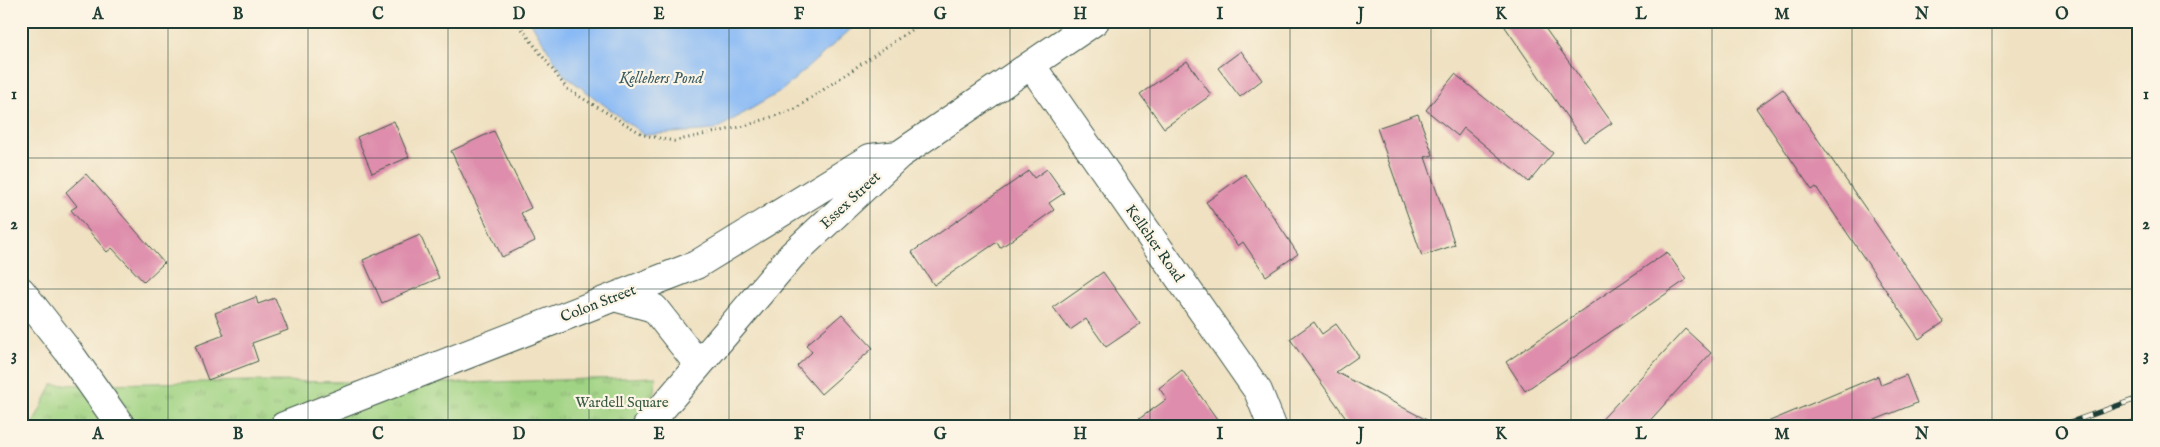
<svg xmlns="http://www.w3.org/2000/svg" width="2160" height="447" font-family="'IM FELL English',serif">
	<style>
		.grass { fill: url(#grass-tufts); stroke: #60885c }
		.water { fill: #89baf5; stroke: #547c94 }
		.building { fill: #de8eac }
		.lines { fill: none; stroke-linecap: round; stroke-linejoin: round }
		.minor-casing { stroke: #3e5649; stroke-width: 30 }
		.major-casing { stroke: #3e5649; stroke-width: 30 }
		.path { stroke: #3e5649; stroke-width: 3; stroke-dasharray: 1 4; stroke-linecap: butt }
		.minor { stroke: #fff; stroke-width: 28 }
		.major { stroke: #fff; stroke-width: 28 }
		.rail-casing { stroke: #1f3d34; stroke-width: 5.5 }
		.rail { stroke: #fcf5e5; stroke-width: 4; stroke-dasharray: 11; stroke-linecap: butt }
		.grid { fill: none; stroke: #1f3d34; stroke-width: 1; stroke-opacity: 0.55 }
		.labels { text-anchor: middle; stroke-width: 4.5; stroke-linejoin: round; paint-order: stroke }
		.street-label { font-size: 15px; fill: #1f3d34; stroke: #fcf5e5 }
		.park-label { font-size: 15px; fill: #395b44; stroke: #fcf5e5 }
		.water-label { font-size: 16px; font-style: italic; fill: #3a5c64; stroke: #fcf5e5 }
		.neatline { fill: none; stroke: #1f3d34; stroke-width: 2 }
		.grid-label { font-size: 16px; text-anchor: middle; font-weight: bold; fill: #1f3d34 }
	</style>
	<defs>
		<pattern id="grass-tufts" width="24" height="20" patternUnits="userSpaceOnUse" patternTransform="scale(1.25)"><rect width="24" height="20" fill="#a0d383"/><path d="M3 7l-1-3M5 7V3M7 7l1-3M15 17l-1-3M17 17v-4M19 17l1-3" fill="none" stroke="#82ac6c"/></pattern>
	</defs>
	<rect width="100%" height="100%" fill="#fcf5e5"/>
	<filter id="ink" filterUnits="userSpaceOnUse"><feTurbulence type="fractalNoise" baseFrequency=".02" numOctaves="2"/><feDisplacementMap in="SourceGraphic" scale="10" xChannelSelector="R" yChannelSelector="G"/><feConvolveMatrix kernelMatrix="1 2 1 2 8 2 1 2 1" color-interpolation-filters="sRGB"/></filter>
	<filter id="wash" filterUnits="userSpaceOnUse"><feTurbulence type="fractalNoise" baseFrequency=".0096" numOctaves="4" result="noise"/><feDisplacementMap in="SourceGraphic" scale="20" xChannelSelector="R" yChannelSelector="G"/><feGaussianBlur stdDeviation="1.12" result="paint"/><feColorMatrix in="noise" values="0 0 0 0 0 0 0 0 0 0 0 0 0 0 0 0 0 1.4 0 .05"/><feComposite in="paint" operator="in"/></filter>
	<g filter="url(#wash)">
		<rect width="100%" height="100%" fill="#efe1c1"/>
		<!-- grass -->
		<path class="grass" d="M656,377L649,426H32L52,385L254,381L461,383Z"/>
		<!-- water -->
		<path class="water" d="M530,21H860L780,92L715,130L644,135L563,74Z"/>
		<g id="blocks">
			<!-- building -->
			<path class="building" d="M1501,21H1540L1612,123L1584,142Z
				M1241,51L1262,80L1240,97L1218,68Z
				M1187,61L1211,95L1164,128L1140,94Z
				M1455,74L1553,153L1529,182L1464,128L1458,136L1426,110Z
				M1783,89L1944,322L1919,339L1816,187L1812,190L1756,108Z
				M1418,114L1433,155L1425,157L1455,245L1422,256L1377,128Z
				M394,121L409,157L372,173L357,137Z
				M494,131L531,208L521,213L535,241L502,257L451,151Z
				M1047,169L1064,193L1049,203L1054,210L1000,248L997,242L934,285L912,252L1029,171L1034,178Z
				M86,174L164,263L144,282L112,248L107,252L71,210L77,206L66,192Z
				M1245,174L1298,254L1266,276L1243,242L1238,246L1206,202Z
				M420,235L439,278L382,303L363,260Z
				M1667,252L1686,280L1525,391L1506,362Z
				M1103,272L1140,324L1106,347L1086,319L1070,330L1053,307Z
				M256,297L258,304L275,298L288,330L252,343L258,361L208,380L195,346L224,335L215,313Z
				M842,314L873,348L821,394L797,366L812,352L806,345Z
				M1314,322L1322,334L1336,324L1359,356L1336,372L1438,426H1352L1290,339Z
				M1685,329L1711,353L1645,426H1596Z
				M1182,370L1222,426H1129L1167,399L1159,388Z
				M1906,375L1917,403L1860,426H1758L1878,376L1881,385Z"/>
		</g>
	</g>
	<g filter="url(#ink)">
		<use href="#blocks" fill-opacity="0" stroke="#3e5649" stroke-width="1"/>
		<g class="lines">
			<!-- minor casing -->
			<g class="minor-casing">
				<path id="minor" d="M1031,65L1258,391L1272,426"/>
			</g>
			<!-- major casing -->
			<g class="major-casing">
				<path id="major" d="M21,291L68,351L121,426
					M614,297L654,308L698,364
					M284,426L696,265L870,158L899,155
					M647,426L792,255L899,155L1095,21"/>
			</g>
			<!-- path -->
			<path class="path" d="M516,21L567,89L644,135L674,141L745,126L795,109L924,21"/>
			<!-- minor -->
			<use href="#minor" class="minor"/>
			<!-- major -->
			<use href="#major" class="major"/>
			<!-- rail casing -->
			<g class="rail-casing">
				<path id="rail" d="M2060,426L2139,398
					M2123,426L2139,420"/>
			</g>
			<!-- rail -->
			<use href="#rail" class="rail"/>
		</g>
	</g>
	<!-- grid -->
	<path class="grid" d="M168,21V426M308,21V426M448,21V426M589,21V426M729,21V426M870,21V426M1010,21V426M1150,21V426M1290,21V426M1431,21V426M1571,21V426M1712,21V426M1852,21V426M1992,21V426M21,158H2139M21,289H2139"/>
	<g class="labels">
		<!-- street labels -->
		<g class="street-label">
			<text transform="translate(850 200) rotate(-43)" y="5">Essex Street</text>
			<text transform="translate(1155 243) rotate(55)" y="5">Kelleher Road</text>
			<text transform="translate(598 303) rotate(-21)" y="5">Colon Street</text>
		</g>
		<!-- park labels -->
		<g class="park-label">
			<text x="622" y="407">Wardell Square</text>
		</g>
		<!-- water labels -->
		<g class="water-label">
			<text x="661" y="83">Kellehers Pond</text>
		</g>
	</g>
	<!-- margin -->
	<rect width="2160" height="447" fill="none" stroke="#fcf5e5" stroke-width="55"/>
	<rect x="28" y="28" width="2104" height="392" class="neatline"/>
	<g class="grid-label">
		<text x="98" y="19">A</text>
		<text x="238" y="19">B</text>
		<text x="378" y="19">C</text>
		<text x="519" y="19">D</text>
		<text x="659" y="19">E</text>
		<text x="799" y="19">F</text>
		<text x="940" y="19">G</text>
		<text x="1080" y="19">H</text>
		<text x="1220" y="19">I</text>
		<text x="1361" y="19">J</text>
		<text x="1501" y="19">K</text>
		<text x="1641" y="19">L</text>
		<text x="1782" y="19">M</text>
		<text x="1922" y="19">N</text>
		<text x="2062" y="19">O</text>
		<text x="14" y="99">1</text>
		<text x="2146" y="99">1</text>
		<text x="14" y="229">2</text>
		<text x="2146" y="229">2</text>
		<text x="14" y="360">3</text>
		<text x="2146" y="360">3</text>
		<text x="98" y="439">A</text>
		<text x="238" y="439">B</text>
		<text x="378" y="439">C</text>
		<text x="519" y="439">D</text>
		<text x="659" y="439">E</text>
		<text x="799" y="439">F</text>
		<text x="940" y="439">G</text>
		<text x="1080" y="439">H</text>
		<text x="1220" y="439">I</text>
		<text x="1361" y="439">J</text>
		<text x="1501" y="439">K</text>
		<text x="1641" y="439">L</text>
		<text x="1782" y="439">M</text>
		<text x="1922" y="439">N</text>
		<text x="2062" y="439">O</text>
	</g>
</svg>
